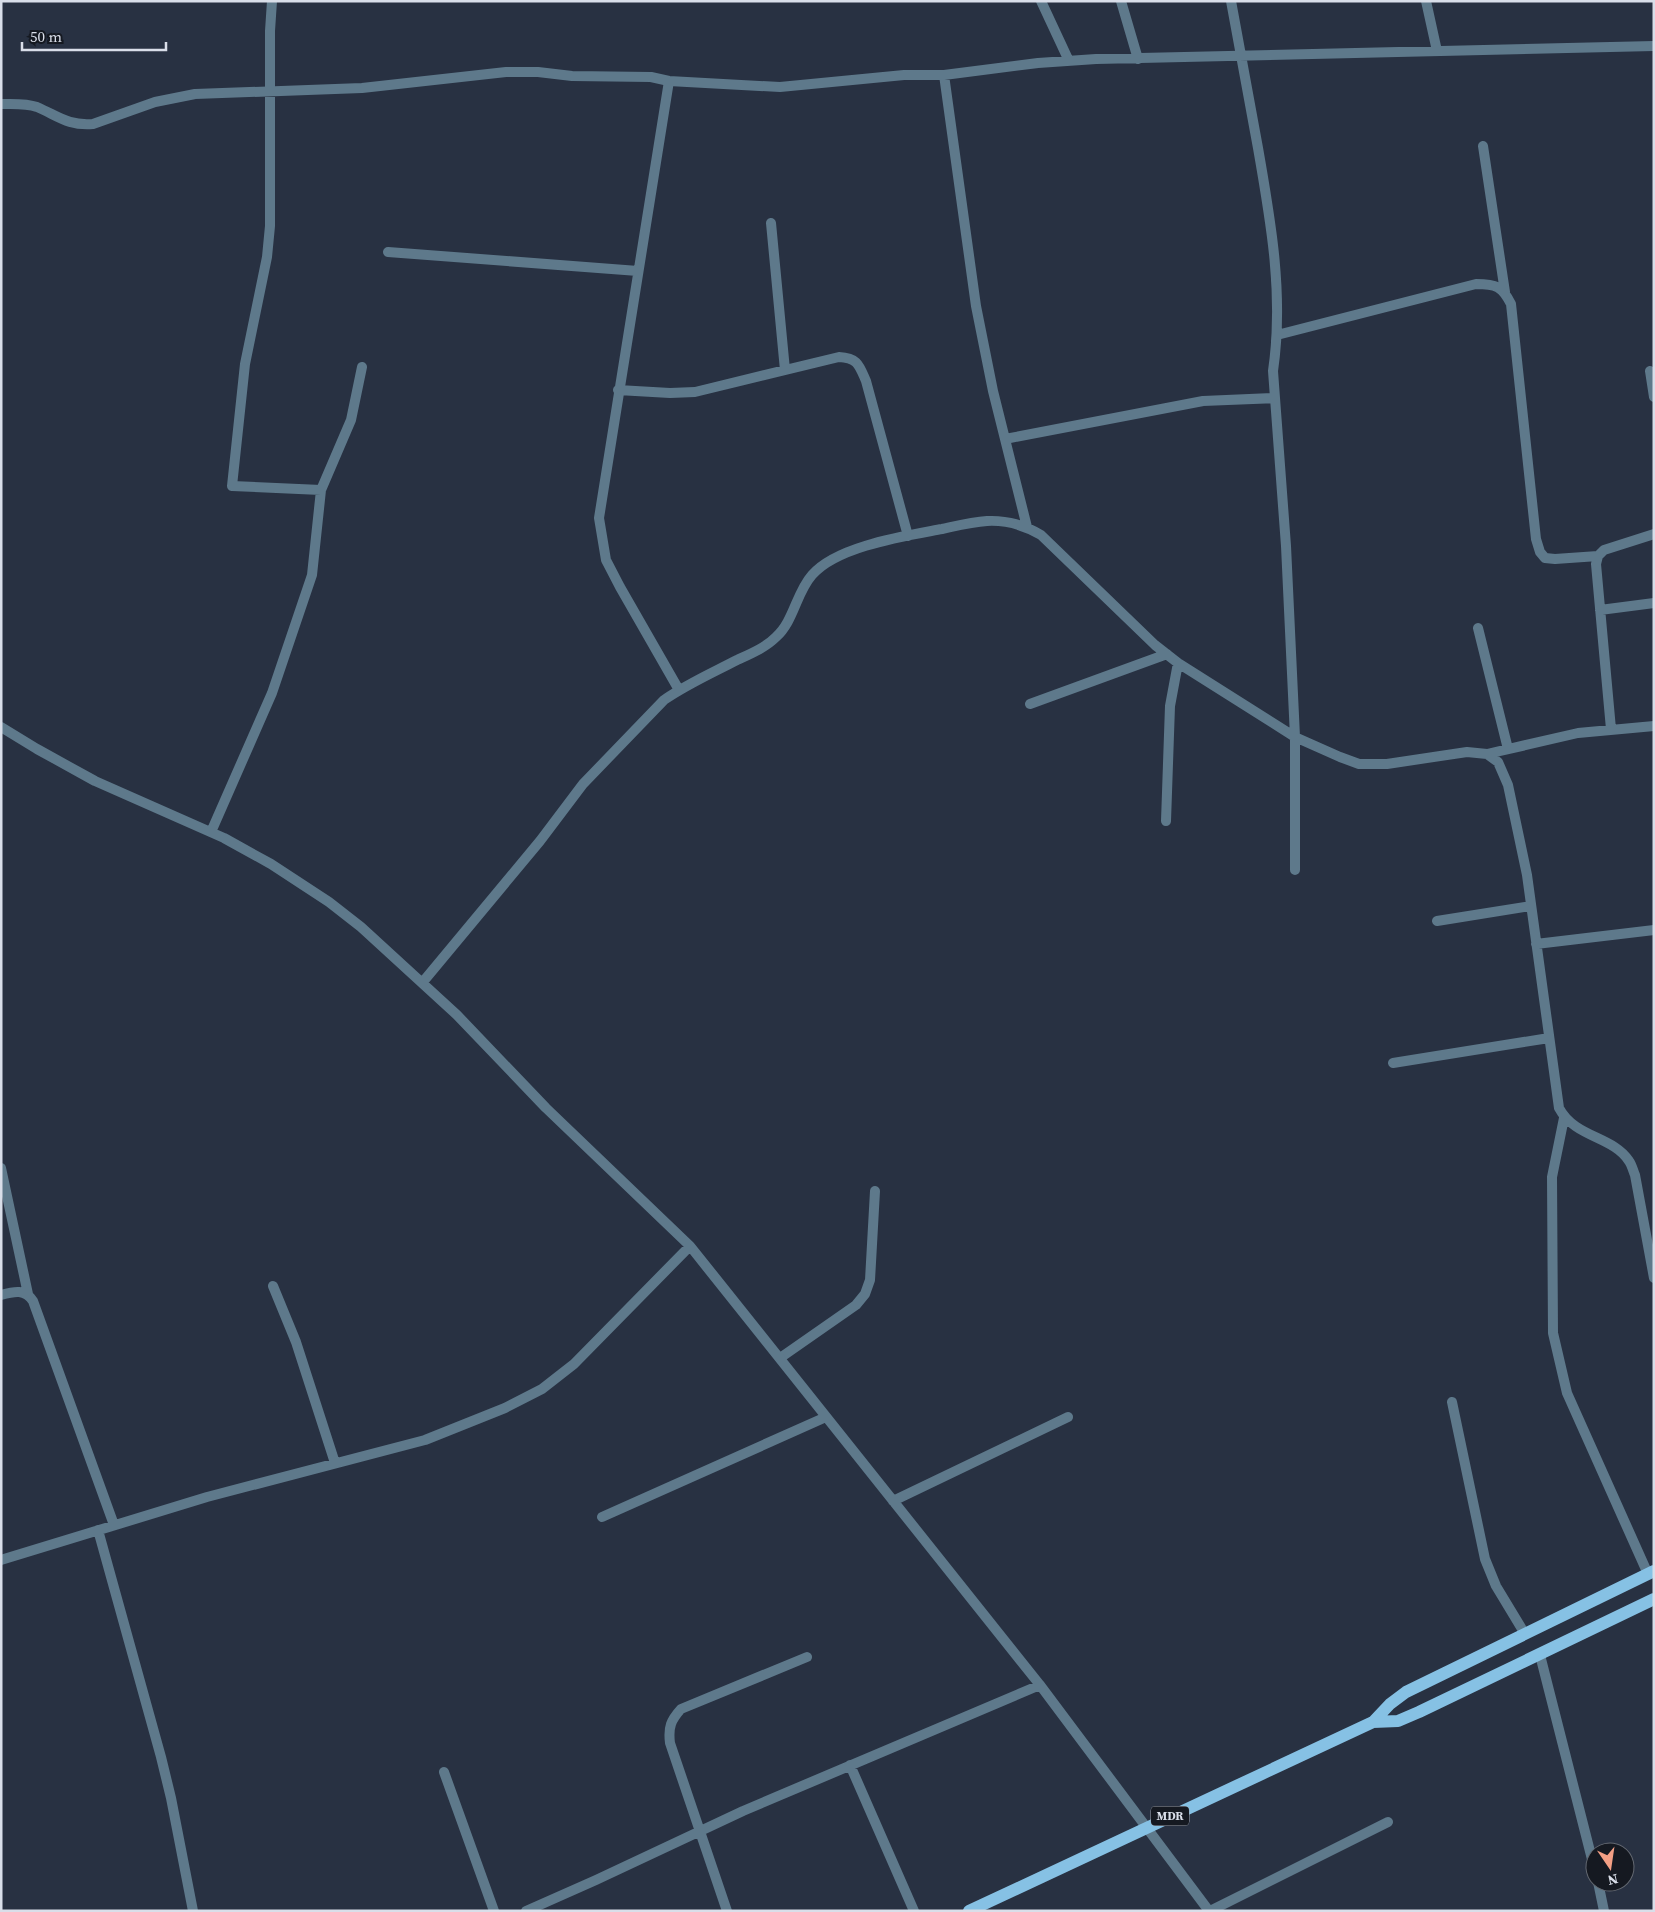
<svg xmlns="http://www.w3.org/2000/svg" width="1655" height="1912" font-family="'Source Serif 4',serif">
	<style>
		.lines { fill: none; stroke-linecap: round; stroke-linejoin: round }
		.lane { stroke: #5e798b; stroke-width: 10 }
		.street { stroke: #5e798b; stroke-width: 10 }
		.primary { stroke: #86c1e4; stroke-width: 12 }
		.labels { text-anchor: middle; stroke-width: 5; stroke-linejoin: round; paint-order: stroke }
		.shield { fill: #151921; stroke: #9ea3ad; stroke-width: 1 }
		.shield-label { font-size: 12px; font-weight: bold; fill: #d9dee9 }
	</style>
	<rect width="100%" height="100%" fill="#283142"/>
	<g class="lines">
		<!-- lane -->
		<path class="lane" d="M780,1358L856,1305L865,1294L870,1280L875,1191"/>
		<!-- street -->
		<path class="street" d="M272,1L270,31V226L267,257L245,364L232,486L321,490
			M1041,1L1069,61
			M1121,1L1138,59
			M1231,1C1240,50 1249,99 1258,148C1271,222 1284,296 1273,371L1286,546L1295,737V870
			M1426,1L1437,51
			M944,75L976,306L993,391L1027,527
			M669,81L599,518L606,560L620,587L679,690
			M1,104C13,104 26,103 37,107C58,116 68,126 93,124L155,102L195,94L362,88L506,72H538L572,76L651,77L669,81L780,87L904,75H944L1038,63L1096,59L1654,46
			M1483,146L1505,292
			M771,223L785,370
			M388,252L638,271
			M1277,335L1476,284C1496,284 1502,286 1511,304L1536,539L1540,552L1545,558L1555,559L1598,556
			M1650,371L1654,397
			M618,390L670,393L695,392L839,357C858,358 859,365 866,381L908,536
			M1005,439L1203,401L1275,398
			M1600,610L1654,603
			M1478,628L1508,749
			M1030,704L1167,654
			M1,727L37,749L95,781L224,838L271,864L329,902L361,927L457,1015L546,1108L690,1246L1040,1685L1209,1911
			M1611,729L1596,564L1598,556L1604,550L1654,534
			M1487,754L1578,733L1654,726
			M1166,821L1170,706L1178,663
			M211,832L272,693L312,575L321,490L351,420L362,367
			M1437,921L1531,906
			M1536,944L1654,930
			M422,983L540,841L583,784L664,700C687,684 712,673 737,660C750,654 765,648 776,637C794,621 796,593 812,575C837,546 905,536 942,529C956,526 972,522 987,521C1006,520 1024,525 1041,535L1155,645L1178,663L1295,737L1340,757L1359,764H1387L1467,752L1487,754L1498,762L1508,785L1527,875L1559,1108C1575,1138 1613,1136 1629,1161C1632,1165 1633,1171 1635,1175L1654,1278
			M1393,1063L1549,1038
			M1564,1118L1552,1177L1553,1333L1567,1393L1648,1574
			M1,1168L28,1294
			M273,1286L296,1342L335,1463
			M1,1295C15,1291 25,1289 33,1301L114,1525
			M1452,1402L1485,1559L1496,1586L1525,1634
			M893,1501L1068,1417
			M602,1517L826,1417
			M98,1530L161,1757L171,1798L193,1911
			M1,1560L207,1497L425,1440L505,1408L542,1389L574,1364L690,1246
			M1540,1655L1595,1871
			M850,1765L914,1911
			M444,1772L494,1911
			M1598,1882L1604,1911
			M526,1911L596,1880L743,1811L1040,1685
			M727,1911L670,1743C668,1727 671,1720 681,1709L807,1657
			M1210,1911L1388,1822"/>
		<!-- primary -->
		<path class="primary" d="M1373,1722L1390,1704L1406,1692L1654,1571
			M969,1911L1373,1722L1398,1721L1419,1712L1654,1599"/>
	</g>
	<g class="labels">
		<!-- shield labels -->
		<rect class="shield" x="1151" y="1806.5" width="38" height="19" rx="4"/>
		<g class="shield-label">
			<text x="1170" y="1820">MDR</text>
		</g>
	</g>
	<!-- border -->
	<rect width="1655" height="1912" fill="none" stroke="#d9dee9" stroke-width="5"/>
	<!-- north arrow -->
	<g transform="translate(1610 1867) rotate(167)"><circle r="24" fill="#151921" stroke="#636871"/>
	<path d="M0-4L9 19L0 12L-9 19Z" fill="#f39f85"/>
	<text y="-8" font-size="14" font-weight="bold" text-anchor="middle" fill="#d9dee9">N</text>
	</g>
	<!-- scale -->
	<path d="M22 42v8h144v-8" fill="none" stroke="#d9dee9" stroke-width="2.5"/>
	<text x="30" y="42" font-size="15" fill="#d9dee9" stroke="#151921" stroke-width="4" paint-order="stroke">50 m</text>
</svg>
